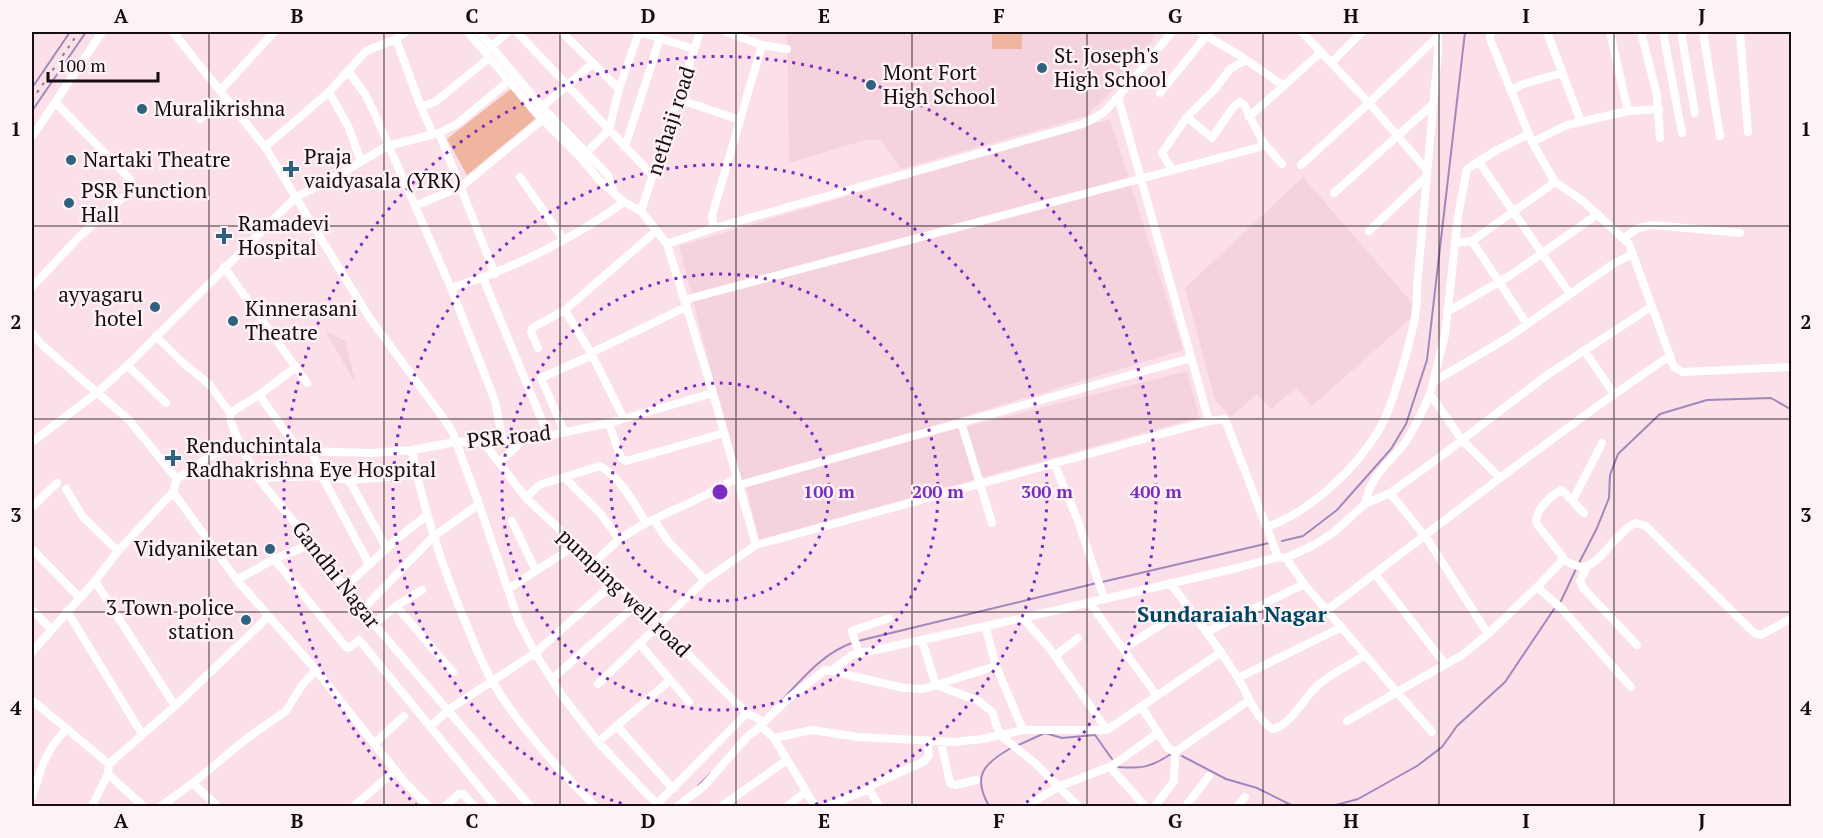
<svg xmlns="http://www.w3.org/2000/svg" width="1823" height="838" font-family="'PT Serif',serif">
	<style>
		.built { fill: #f4d2de }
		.green { fill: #efb59e }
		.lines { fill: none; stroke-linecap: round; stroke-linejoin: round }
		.stream { stroke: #a187bc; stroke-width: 2 }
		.street { stroke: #fff; stroke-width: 8 }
		.rail { stroke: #8a787e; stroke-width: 2; stroke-dasharray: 3 6; stroke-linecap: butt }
		.grid { fill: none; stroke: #160d11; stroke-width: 1.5; stroke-opacity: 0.55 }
		.ring { fill: none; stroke: #7b2cbf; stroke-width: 3; stroke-dasharray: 3 6 }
		.poi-dot { fill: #2e627e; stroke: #fdf2f6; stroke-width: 2 }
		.labels { text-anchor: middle; stroke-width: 5; stroke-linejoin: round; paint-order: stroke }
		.poi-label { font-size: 21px; fill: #160d11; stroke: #fdf2f6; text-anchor: start }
		.street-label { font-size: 21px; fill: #160d11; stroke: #fdf2f6 }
		.neighbourhood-label { font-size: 22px; font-weight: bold; fill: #004664; stroke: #fdf2f6 }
		.centre { fill: #7b2cbf; stroke: #fdf2f6; stroke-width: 3 }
		.ring-label { font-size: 18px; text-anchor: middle; font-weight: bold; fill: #7b2cbf; stroke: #fdf2f6; stroke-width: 5; stroke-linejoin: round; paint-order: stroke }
		.neatline { fill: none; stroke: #160d11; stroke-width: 2 }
		.grid-label { font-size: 20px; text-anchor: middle; font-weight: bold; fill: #160d11 }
	</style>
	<rect width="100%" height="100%" fill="#fbe0e9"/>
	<!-- built -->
	<path class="built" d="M787,32H1155L1151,42L1110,93L1086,116L901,169L881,140L869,139L789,163Z
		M1110,119L1183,350L740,484L679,246Z
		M1303,177L1419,311L1312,406L1296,388L1271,409L1257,394L1231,417L1215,400L1185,288Z
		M325,331L345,341L356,384Z
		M1187,371L1199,417L759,540L745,483Z"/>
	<!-- green -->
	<path class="green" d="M992,32H1022V49H992Z
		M511,89L536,118L467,175L447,139Z"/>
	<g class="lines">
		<!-- stream -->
		<path class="stream" d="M32,88L70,32
			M32,111L86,32
			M1282,541L1303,536L1337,510L1391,449L1406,424L1427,360L1465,32
			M1579,563L1597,528L1609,498L1610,475L1618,454L1660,414L1707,400L1771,398L1792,410
			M1102,582L1269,543
			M1561,601L1576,569
			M858,641L1097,583
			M781,701C802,679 823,653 852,643
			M1016,746L1045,733L1062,738L1095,735L1112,759
			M1182,756L1226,779L1257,788L1293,806
			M1118,767C1142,769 1151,767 1171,754
			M698,786L711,773
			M989,806C972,776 983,764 1011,748
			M1332,806L1358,799L1417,766L1442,747L1457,726L1505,682L1554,609"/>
		<!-- street -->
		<path class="street" d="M173,32L265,147L369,317L444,419L452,431L479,504L519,622L535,653L563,697L598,742L648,795L656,802H659L747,713
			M406,32L396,39L421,107L433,134
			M468,32L536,113L581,158L599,180L624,202L641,211L667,244L713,393L756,545
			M479,32L542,107L608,175L613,190
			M517,32L653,176
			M562,32L619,89
			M640,32L694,49
			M726,32L762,45L787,49
			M1172,32L1118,97L1209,421
			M1200,32L1239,55L1284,86
			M1302,32L1369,103L1427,170
			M1490,32V39L1532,142L1555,182L1583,201L1629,244L1674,367L1683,372L1792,367
			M1547,32L1581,122
			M1610,32L1628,111
			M1641,32L1657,95L1660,138
			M1663,32L1682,133
			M1681,32L1695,113
			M1703,32L1720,136
			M1740,32L1748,132
			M489,48L508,32
			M1331,63L1362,32
			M348,71L365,94L374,112L451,288L495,401L503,442
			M220,91L274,32
			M1511,91L1523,84L1562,73
			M329,92L348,126L361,161
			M1160,93L1206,36
			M678,99L740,120
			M421,107L435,102L489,58
			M540,109L593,63
			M1187,117L1212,138L1234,106L1240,102L1244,105L1263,142L1282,164
			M1249,117L1321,52
			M200,119L226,98
			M439,133L495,274
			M32,137L102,32
			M1532,142L1567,125L1628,111L1659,109
			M265,147L329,92L366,51L396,39
			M625,147L660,38
			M583,156L609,130L619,89L639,32
			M1479,162L1570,294
			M1301,165L1369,103L1437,37
			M1172,170L1162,153L1187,117L1214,90L1230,69L1246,60
			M520,177L563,239
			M1334,193L1433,104
			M415,206L462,186L543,119
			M641,211L700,32
			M714,228L712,216L762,45
			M1369,231L1426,177
			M1624,238L1638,228L1653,225L1740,233
			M1472,241L1527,324
			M1455,243L1472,241L1555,182
			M667,244L714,228L1083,124L1103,113L1118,97
			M224,267L307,383
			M483,278L548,435
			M32,287L79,237L128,193L132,184L130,179L55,102
			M451,288C511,270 573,239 624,202
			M684,300L1260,147L1263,142
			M1447,312L1511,275L1598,214
			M32,333L42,345L129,420L177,479
			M156,336L181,361L209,384L230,413L231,422L241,448L258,478L312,544L362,610L530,806
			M538,348L531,332L532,328L565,310
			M1584,350L1614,394
			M591,353L686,307
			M127,365L166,403
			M1433,382L1509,337L1613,264L1633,254
			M259,395L296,446V451
			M230,413L259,395L296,367
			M624,419L591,353L565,310L656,231
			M961,422L992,523
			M609,423L621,458L626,461L724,433
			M564,431L541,378L592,355
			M32,442L98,392L131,362L296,197L329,181L387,146L439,133L457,124L510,80
			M484,443L526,498L638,603L735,702L747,713L764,722L761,726L774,738L815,806
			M412,450C422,506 440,559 461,612C471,634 479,658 491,679C514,720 561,773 595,806
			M312,451L322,476L369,564
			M499,462L524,440
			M1054,463L1078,521L1104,598
			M258,478L322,476L349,480L416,475
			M565,478L600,513L619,539
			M1500,478L1462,440L1430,394L1445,335L1458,216L1467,169L1497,150L1529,134
			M349,480L387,549
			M739,485L1191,358
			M66,489L83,517L118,551
			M173,492L237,580L316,670L402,779L428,806
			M1390,493L1428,540L1488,634
			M526,498L539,485L600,466C620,477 634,503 646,523
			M1573,500L1602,443
			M1365,504C1371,476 1386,466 1403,445C1415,430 1422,411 1430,394
			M32,507L57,483
			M654,520L668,541L705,580
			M512,521L536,571
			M1267,527C1310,512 1357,468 1380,428C1392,406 1399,379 1406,355C1412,332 1418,311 1417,287L1438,52V32
			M32,549L79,597
			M1286,558L1314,545L1334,532L1365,504L1390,493L1436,460L1547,375L1651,307
			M274,559L346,647L349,648L359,640L361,642L495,806
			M1563,560C1568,562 1575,566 1581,567C1598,569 1619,528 1636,523L1646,526L1754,633L1761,635L1792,618
			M594,563L619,539L646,523L708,494L737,478
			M1587,566L1580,581L1584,589L1637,645
			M1375,574L1445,664
			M237,580L274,559L312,544
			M95,581L175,706
			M1170,583C1193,613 1215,643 1236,675C1248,693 1253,715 1272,729C1289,728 1305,696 1318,685C1332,673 1350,665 1365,655
			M345,587L398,538L426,516
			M1537,587L1560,563L1563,557L1537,524C1533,512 1551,495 1562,490L1584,513
			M508,589L576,545
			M1089,602L1157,696
			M396,606L453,672
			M32,610L51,629
			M362,610L433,537L479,504
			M1327,610C1441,524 1552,435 1670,356
			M67,611L142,734
			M1023,618L1050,649L1107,730
			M374,624L396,606L422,590
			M985,626L996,666
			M1207,632L1304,584
			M639,643L689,702
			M1124,648L1189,607
			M32,652L95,581L118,551L173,492L177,479L207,458L228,449L372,453L412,450L455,442H503L533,439L609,423L713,393
			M859,654L852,631L889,618
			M1055,656L1078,638
			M831,671L904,688L923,689L936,685L979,701L992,712L1000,735L1035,763L1078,806
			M1238,678L1342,627
			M552,679L638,603
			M598,684L705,580L756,545L1209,421L1225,419L1278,557L1286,558L1304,584L1397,692L1462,655L1488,634L1537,587L1562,609L1631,687
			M32,700L109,764
			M1141,706L1168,748L1175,752L1248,701
			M1347,721L1397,692L1432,732
			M764,722L788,699L825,670L831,671L852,655L1023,618L1237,568L1278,557
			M617,726L673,789
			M430,727L448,710L535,653L615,582
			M1023,730H1107L1221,652
			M774,738L812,730L858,737L955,742L982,739L1023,730L996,666L936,685L922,641
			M598,742L669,681
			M941,742L950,783L956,785L976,780
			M375,743L404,716
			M1110,767L1145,806
			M108,774L143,806
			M193,783L217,806
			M869,789L879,806
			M32,797C40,772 46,748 66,730
			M92,806L108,774L109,764L175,706L269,616
			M161,806L193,783L246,739L286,711L302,685L316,670
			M354,806L396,770
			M445,806L459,794H463L474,806
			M678,806L704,786L747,737L761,726
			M722,806L787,760
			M788,806L806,791
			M827,806L869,789L874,784L925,761L929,755L927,741
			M1026,806L1060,786L1112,766L1158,733
			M1155,806L1174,781L1175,752
			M1186,806L1209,776
			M1238,806L1245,797"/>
		<!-- rail -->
		<path class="rail" d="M32,100L79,32"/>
	</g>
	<!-- grid -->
	<path class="grid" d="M209,32V806M384,32V806M560,32V806M736,32V806M912,32V806M1087,32V806M1263,32V806M1439,32V806M1614,32V806M32,226H1792M32,419H1792M32,612H1792"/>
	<!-- distance rings -->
	<g class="ring">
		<circle cx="720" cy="492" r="109"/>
		<circle cx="720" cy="492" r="218"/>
		<path d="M630 806A327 327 0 1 1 810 806"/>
		<path d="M417 806A436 436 0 1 1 1023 806"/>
	</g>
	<!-- markers -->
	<g class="poi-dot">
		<circle cx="1042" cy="68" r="6"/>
		<circle cx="871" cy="85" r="6"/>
		<circle cx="142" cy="109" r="6"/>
		<circle cx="71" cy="160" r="6"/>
		<path d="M288 160h6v6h6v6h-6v6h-6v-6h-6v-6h6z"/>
		<circle cx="69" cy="203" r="6"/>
		<path d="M221 227h6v6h6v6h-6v6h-6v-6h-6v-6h6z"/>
		<circle cx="155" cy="307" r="6"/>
		<circle cx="233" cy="321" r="6"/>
		<path d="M170 449h6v6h6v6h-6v6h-6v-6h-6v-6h6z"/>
		<circle cx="270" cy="549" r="6"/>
		<circle cx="246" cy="620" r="6"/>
	</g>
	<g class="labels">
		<!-- poi labels -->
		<g class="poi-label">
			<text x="1054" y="63">St. Joseph's<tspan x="1054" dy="24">High School</tspan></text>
			<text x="883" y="80">Mont Fort<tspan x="883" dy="24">High School</tspan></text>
			<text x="154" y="116">Muralikrishna</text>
			<text x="304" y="164">Praja<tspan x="304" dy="24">vaidyasala (YRK)</tspan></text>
			<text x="83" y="167">Nartaki Theatre</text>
			<text x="81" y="198">PSR Function<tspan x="81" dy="24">Hall</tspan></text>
			<text x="238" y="231">Ramadevi<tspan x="238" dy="24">Hospital</tspan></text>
			<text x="143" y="302" text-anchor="end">ayyagaru<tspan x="143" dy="24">hotel</tspan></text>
			<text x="245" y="316">Kinnerasani<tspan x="245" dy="24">Theatre</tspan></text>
			<text x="186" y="453">Renduchintala<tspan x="186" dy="24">Radhakrishna Eye Hospital</tspan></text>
			<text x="258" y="556" text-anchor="end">Vidyaniketan</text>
			<text x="234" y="615" text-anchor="end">3 Town police<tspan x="234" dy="24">station</tspan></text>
		</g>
		<!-- street labels -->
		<g class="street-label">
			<text transform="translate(671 121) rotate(-72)" y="7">nethaji road</text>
			<text transform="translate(509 437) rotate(-6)" y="7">PSR road</text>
			<text transform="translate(336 575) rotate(52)" y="7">Gandhi Nagar</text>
			<text transform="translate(624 593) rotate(44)" y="7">pumping well road</text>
		</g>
		<!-- neighbourhood labels -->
		<g class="neighbourhood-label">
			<text x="1232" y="622">Sundaraiah Nagar</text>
		</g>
	</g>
	<circle cx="720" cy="492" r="9" class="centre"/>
	<g class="ring-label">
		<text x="829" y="498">100 m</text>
		<text x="938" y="498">200 m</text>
		<text x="1047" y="498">300 m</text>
		<text x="1156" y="498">400 m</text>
	</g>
	<!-- border -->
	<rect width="1823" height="838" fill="none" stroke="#fdf2f6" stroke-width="66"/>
	<!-- scale -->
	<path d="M48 72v9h110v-9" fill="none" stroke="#160d11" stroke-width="3"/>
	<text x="57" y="72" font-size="18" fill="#160d11" stroke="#fdf2f6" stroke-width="4.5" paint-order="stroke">100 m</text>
	<rect x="33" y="33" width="1757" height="772" class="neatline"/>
	<g class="grid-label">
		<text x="121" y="23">A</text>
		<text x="297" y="23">B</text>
		<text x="472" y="23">C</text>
		<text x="648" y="23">D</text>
		<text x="824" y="23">E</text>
		<text x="999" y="23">F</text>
		<text x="1175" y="23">G</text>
		<text x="1351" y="23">H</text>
		<text x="1526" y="23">I</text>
		<text x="1702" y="23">J</text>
		<text x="16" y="136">1</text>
		<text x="1806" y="136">1</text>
		<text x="16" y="329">2</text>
		<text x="1806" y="329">2</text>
		<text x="16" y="522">3</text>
		<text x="1806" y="522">3</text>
		<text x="16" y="715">4</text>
		<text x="1806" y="715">4</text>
		<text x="121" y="828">A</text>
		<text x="297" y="828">B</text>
		<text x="472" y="828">C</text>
		<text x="648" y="828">D</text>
		<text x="824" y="828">E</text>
		<text x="999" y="828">F</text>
		<text x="1175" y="828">G</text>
		<text x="1351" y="828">H</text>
		<text x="1526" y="828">I</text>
		<text x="1702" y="828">J</text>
	</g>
</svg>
